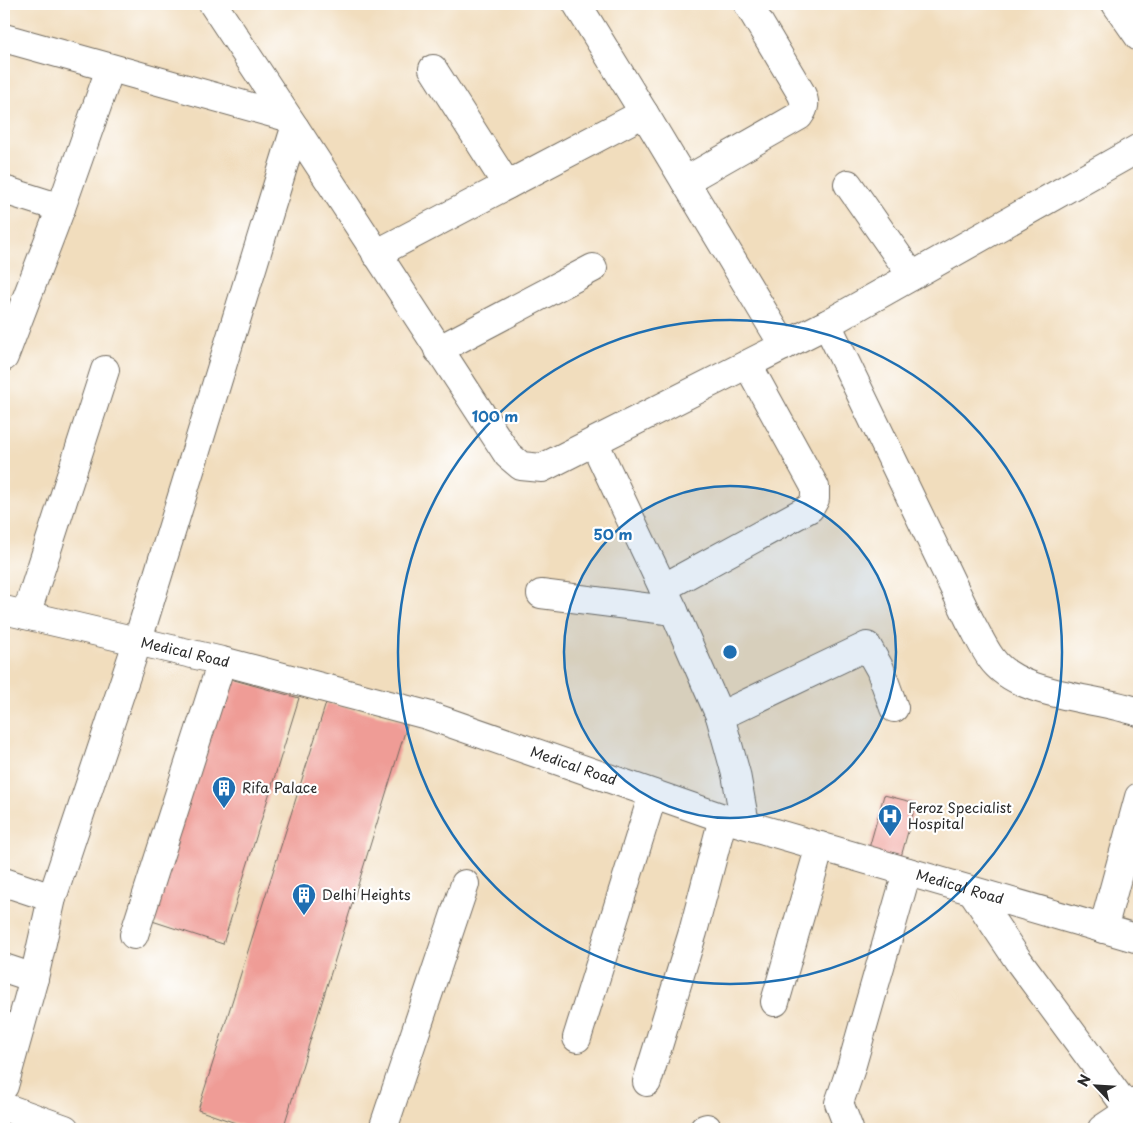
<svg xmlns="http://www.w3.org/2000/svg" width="1143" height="1133" font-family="'Playpen Sans',sans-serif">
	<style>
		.building { fill: #ef9c96 }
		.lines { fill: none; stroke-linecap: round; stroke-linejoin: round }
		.minor-casing { stroke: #70695e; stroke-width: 30 }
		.minor { stroke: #fff; stroke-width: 28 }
		.ring { fill: none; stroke: #1f6fb2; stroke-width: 2.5 }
		.labels { text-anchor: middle; stroke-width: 4.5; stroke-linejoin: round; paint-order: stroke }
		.street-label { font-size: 14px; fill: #2b2b2b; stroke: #fff }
		.poi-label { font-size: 14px; fill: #2b2b2b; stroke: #fff; text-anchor: start }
		.centre { fill: #1f6fb2; stroke: #fff; stroke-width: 2.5 }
		.ring-label { font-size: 15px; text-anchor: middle; font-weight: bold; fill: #1f6fb2; stroke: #fff; stroke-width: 4.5; stroke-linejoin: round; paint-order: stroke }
	</style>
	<rect width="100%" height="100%" fill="#fff"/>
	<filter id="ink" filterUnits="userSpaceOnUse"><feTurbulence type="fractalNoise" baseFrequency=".02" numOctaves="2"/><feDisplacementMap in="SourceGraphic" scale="10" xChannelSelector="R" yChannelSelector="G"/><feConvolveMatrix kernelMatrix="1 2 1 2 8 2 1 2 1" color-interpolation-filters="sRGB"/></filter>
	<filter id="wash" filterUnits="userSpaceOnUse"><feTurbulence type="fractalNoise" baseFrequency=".0096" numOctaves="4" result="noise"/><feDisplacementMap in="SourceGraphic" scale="20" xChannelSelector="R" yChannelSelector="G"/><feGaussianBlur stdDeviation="1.12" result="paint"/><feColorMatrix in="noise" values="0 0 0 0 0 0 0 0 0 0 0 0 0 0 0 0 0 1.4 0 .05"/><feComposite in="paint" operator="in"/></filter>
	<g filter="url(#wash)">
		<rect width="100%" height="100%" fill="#f1ddbd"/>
		<g id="blocks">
			<!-- building -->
			<path class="building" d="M227,678L299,698L223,944L146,919Z
				M326,703L408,722L283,1129H253L198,1110Z
				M884,795L916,803L899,864L867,855Z"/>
		</g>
	</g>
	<g filter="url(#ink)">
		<use href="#blocks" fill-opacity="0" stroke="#70695e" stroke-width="1"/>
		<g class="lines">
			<!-- minor casing -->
			<g class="minor-casing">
				<g id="minor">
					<path d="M1116,4L1139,37"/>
					<path d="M4,38L287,117"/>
					<path d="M433,69L507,185"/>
					<path d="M644,113L784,346"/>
					<path d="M295,128L508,455L521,466L542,468L827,324L1139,148"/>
					<path d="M685,181L799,116C805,108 806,103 801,93L748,4"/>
					<path d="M848,184L912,276"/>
					<path d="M4,190L61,208"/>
					<path d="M376,254L644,113L577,4"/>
					<path d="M827,324L970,621C977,633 983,647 991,658C1018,697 1097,697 1139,712"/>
					<path d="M438,350L593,268"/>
					<path d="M4,357L61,208L110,69"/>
					<path d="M594,442L674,611L720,716L736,774L745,824"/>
					<path d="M663,588L810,508L815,499V487L748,365"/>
					<path d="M541,594L674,611"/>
					<path id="s1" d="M4,610L222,661L427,715L723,818L1139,939"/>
					<path d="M26,615L105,370"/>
					<path d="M720,716L867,646L880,669L894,708"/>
					<path d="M4,882L52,898"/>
					<path d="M972,891L1018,960L1139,1124"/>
					<path d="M1103,929L1139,797"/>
					<path d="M134,935L222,661"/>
					<path d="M4,968L34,978"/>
					<path d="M775,1002L820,846"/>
					<path d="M577,1038L653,794"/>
					<path d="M647,1082L693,932L723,818"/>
					<path d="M4,1086L34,978L52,898L138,640L295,128L213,4"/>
					<path d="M4,1107L65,1129"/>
					<path d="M383,1129L465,884"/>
					<path d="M704,1129L707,1128"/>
					<path d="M849,1129L839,1103L851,1068L907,872"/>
					<path d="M1102,1129L1129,1111L1139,1100"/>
				</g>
			</g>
			<!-- minor -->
			<use href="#minor" class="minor"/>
		</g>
	</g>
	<!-- distance rings -->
	<circle cx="730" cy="652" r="166" fill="#1f6fb2" fill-opacity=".12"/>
	<g class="ring">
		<circle cx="730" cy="652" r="166"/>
		<circle cx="730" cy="652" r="332"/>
	</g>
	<!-- icons -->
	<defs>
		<g id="building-pin" transform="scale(1.25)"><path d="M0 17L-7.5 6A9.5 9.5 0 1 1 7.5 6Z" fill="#1f6fb2" stroke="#fff"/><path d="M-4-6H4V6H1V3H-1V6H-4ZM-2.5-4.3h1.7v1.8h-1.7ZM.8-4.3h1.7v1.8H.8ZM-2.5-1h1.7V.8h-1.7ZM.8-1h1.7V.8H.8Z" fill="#fff"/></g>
		<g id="hospital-pin" transform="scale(1.25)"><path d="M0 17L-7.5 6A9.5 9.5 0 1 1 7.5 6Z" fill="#1f6fb2" stroke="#fff"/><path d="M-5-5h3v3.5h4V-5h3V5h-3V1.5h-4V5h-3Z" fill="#fff"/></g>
	</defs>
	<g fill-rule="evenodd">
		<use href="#building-pin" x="224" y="788"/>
		<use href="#hospital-pin" x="890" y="816"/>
		<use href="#building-pin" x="304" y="895"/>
	</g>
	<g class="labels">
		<!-- street labels -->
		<g class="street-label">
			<text dy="5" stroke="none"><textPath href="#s1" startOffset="186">Medical Road</textPath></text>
			<text dy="5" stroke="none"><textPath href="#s1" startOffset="591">Medical Road</textPath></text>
			<text dy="5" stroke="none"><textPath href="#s1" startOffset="996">Medical Road</textPath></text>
		</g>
		<!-- poi labels -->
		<g class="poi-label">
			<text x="242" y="793">Rifa Palace</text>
			<text x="908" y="813">Feroz Specialist<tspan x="908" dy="16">Hospital</tspan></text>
			<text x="322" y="900">Delhi Heights</text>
		</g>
	</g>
	<circle cx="730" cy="652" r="8" class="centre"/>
	<g class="ring-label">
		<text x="495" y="422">100 m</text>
		<text x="613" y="540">50 m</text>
	</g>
	<!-- margin -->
	<rect width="1143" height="1133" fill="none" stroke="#fff" stroke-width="20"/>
	<!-- north arrow -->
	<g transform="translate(1096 1086) rotate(295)" stroke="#ffffff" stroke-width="4" paint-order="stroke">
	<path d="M0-4L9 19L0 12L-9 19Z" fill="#2b2b2b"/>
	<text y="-8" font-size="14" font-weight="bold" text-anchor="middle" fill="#2b2b2b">N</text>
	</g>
</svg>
